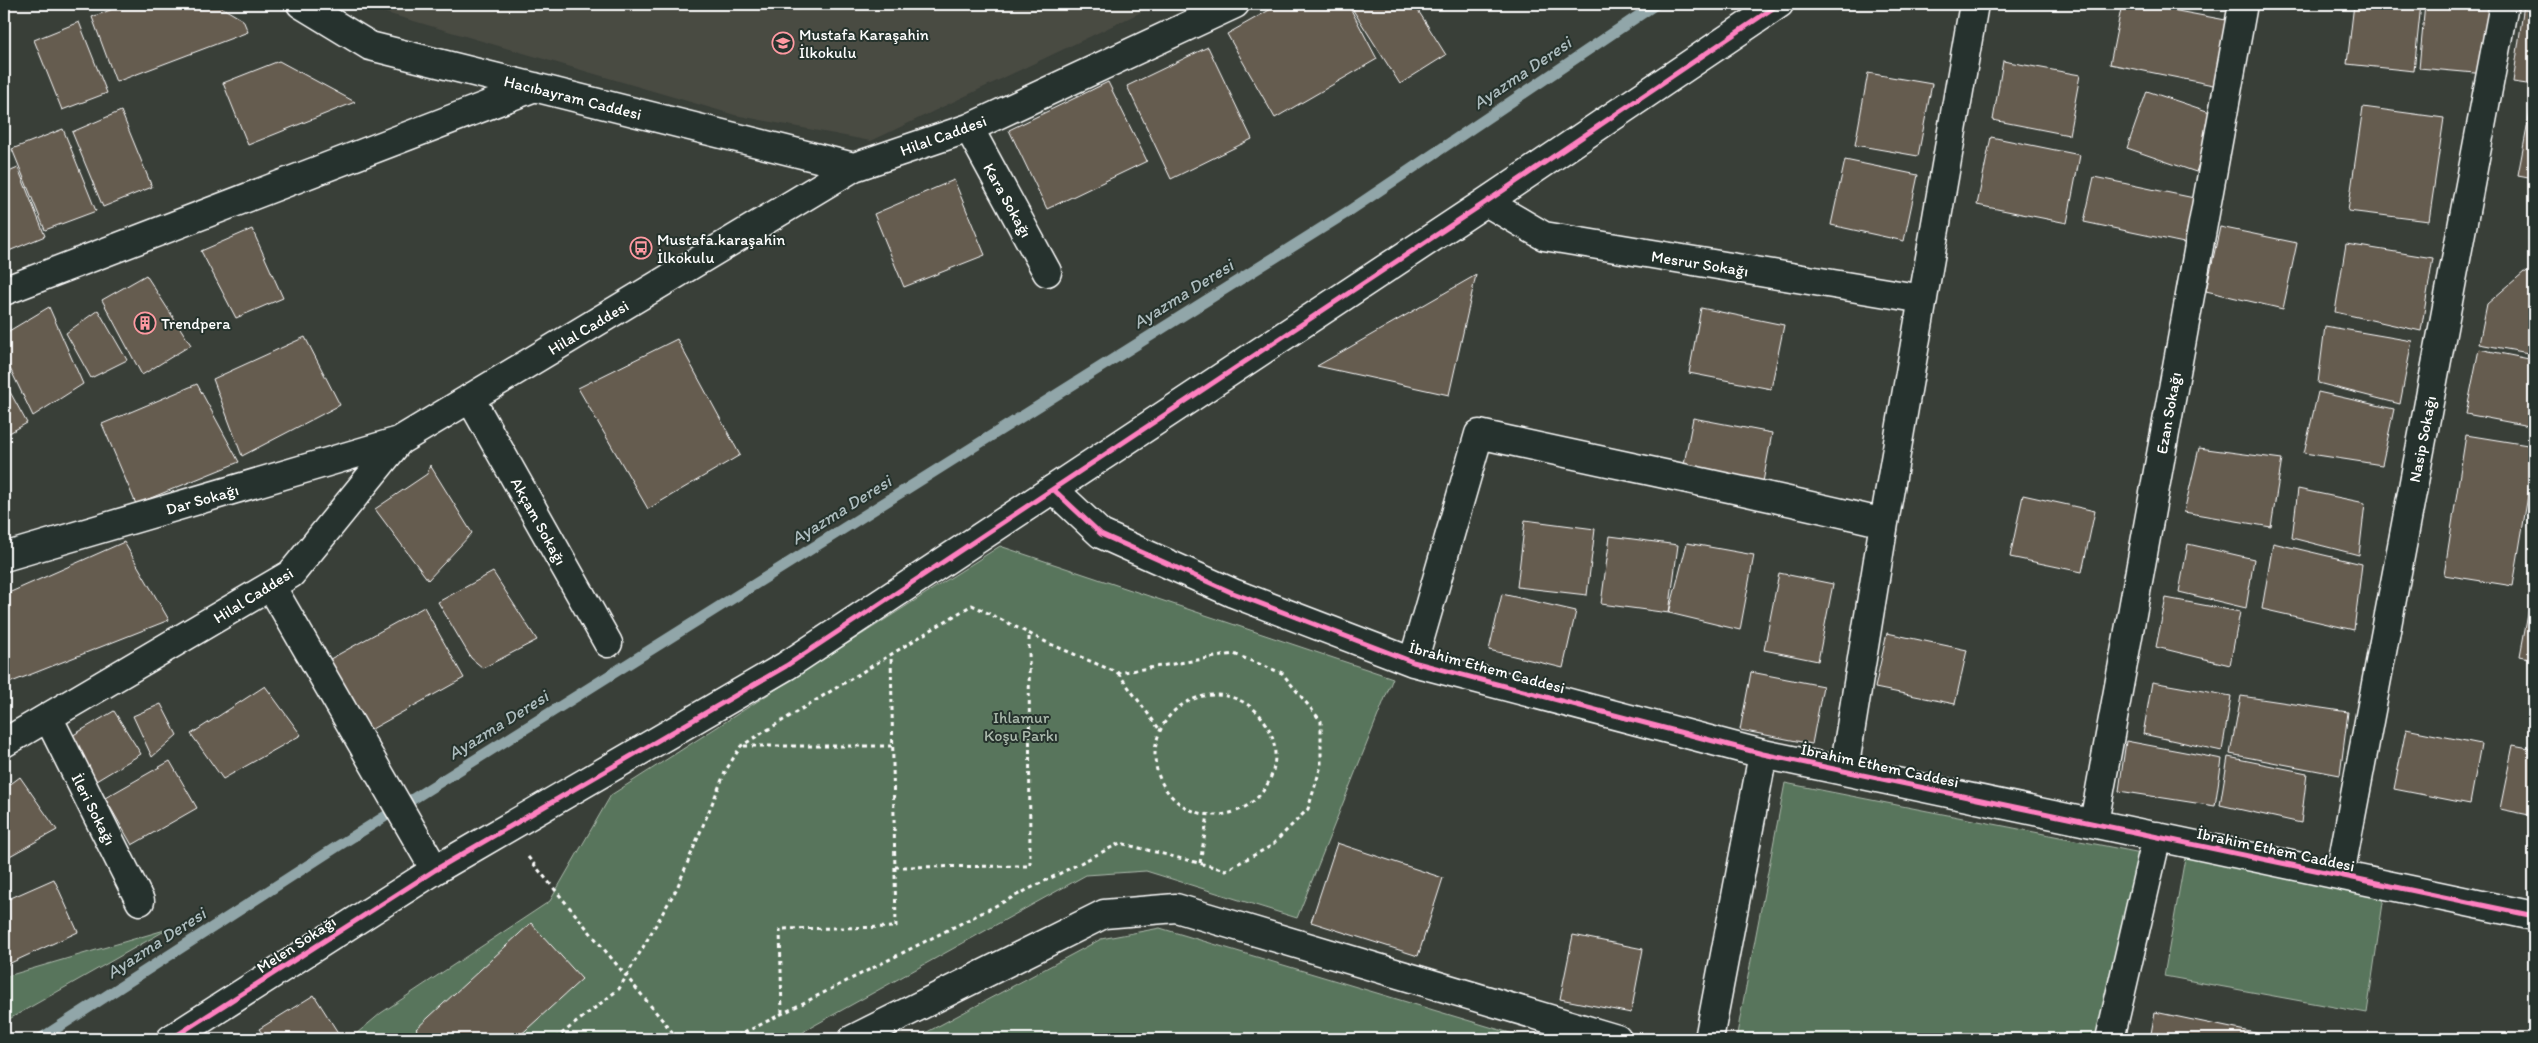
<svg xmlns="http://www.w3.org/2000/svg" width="2538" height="1043" font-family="Itim,sans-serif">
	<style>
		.built { fill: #4a4b43 }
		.green { fill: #59745b; stroke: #acbaad }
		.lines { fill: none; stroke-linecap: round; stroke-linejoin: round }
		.stream { stroke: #91a6a9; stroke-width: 11 }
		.building { fill: #655b50; stroke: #fff }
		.minor-casing { stroke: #fff; stroke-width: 31 }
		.path { stroke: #fff; stroke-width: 3; stroke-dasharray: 4 4; stroke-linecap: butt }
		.minor { stroke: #26332d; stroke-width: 28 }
		.cycleway-casing { stroke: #26332d; stroke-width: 8 }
		.cycleway { stroke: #ff80c0; stroke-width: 5 }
		.labels { text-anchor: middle; stroke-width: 4; stroke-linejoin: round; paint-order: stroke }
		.poi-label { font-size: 16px; fill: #fff; stroke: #26332d; text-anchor: start }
		.street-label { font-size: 16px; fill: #fff; stroke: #26332d }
		.park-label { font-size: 16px; fill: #acbaad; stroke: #26332d }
		.water-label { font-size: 18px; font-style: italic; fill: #adbcbe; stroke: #26332d }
	</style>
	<rect width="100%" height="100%" fill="#393f38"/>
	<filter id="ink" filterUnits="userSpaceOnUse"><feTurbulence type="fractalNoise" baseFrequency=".02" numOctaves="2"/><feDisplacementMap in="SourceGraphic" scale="10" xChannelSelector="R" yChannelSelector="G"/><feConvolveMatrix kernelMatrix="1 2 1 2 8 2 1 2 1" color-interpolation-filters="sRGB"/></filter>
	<g filter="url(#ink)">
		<!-- built -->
		<path class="built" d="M399,4H1158L871,141L735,115L383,12Z"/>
		<!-- green -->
		<path class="green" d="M1000,546L1393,678L1297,918L1146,871L1086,875L806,1030L796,1039H350L381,1013L550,901L611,795Z
			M1785,783L2141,853L2098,1039H1736Z
			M2186,852L2385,889L2367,1013L2164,976Z
			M1160,928L1530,1039H914L1101,939Z
			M168,929L11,1018L4,1024V977Z"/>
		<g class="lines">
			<!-- stream -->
			<path class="stream" d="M40,1039L338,846L1349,211L1656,4"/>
		</g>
		<!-- building -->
		<path class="building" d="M126,4H216L243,20L248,32L116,82L92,17Z
			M1280,4H1348L1377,59L1275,118L1227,34Z
			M1362,4H1414L1446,55L1400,84L1353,10Z
			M2122,4H2140L2231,21L2218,86L2110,64Z
			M2354,4H2421L2414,71L2347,64Z
			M2425,4H2493L2486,74L2419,68Z
			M2524,4H2534V85L2513,82Z
			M79,22L107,93L62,110L34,40Z
			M1208,47L1252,139L1171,179L1127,86Z
			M279,61L355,102L248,145L223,83Z
			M2003,61L2080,75L2069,135L1993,120Z
			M1868,73L1932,84L1918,156L1855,145Z
			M1108,82L1147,161L1047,209L1009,130Z
			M2147,91L2216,114L2196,172L2127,148Z
			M2363,107L2444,118L2429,221L2348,211Z
			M121,111L152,187L103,207L72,132Z
			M2530,112L2534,113V178L2518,175Z
			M63,129L96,211L45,230L12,149Z
			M1991,137L2080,155L2067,223L1977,205Z
			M1845,160L1918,175L1904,241L1831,225Z
			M18,168L45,236L4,253V174Z
			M2094,177L2194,198L2184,243L2084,222Z
			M954,180L985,255L904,287L874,214Z
			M2534,223V245H2530Z
			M2220,227L2297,243L2283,309L2206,291Z
			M252,229L283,298L236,318L201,251Z
			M2346,244L2433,258L2421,331L2335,312Z
			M2524,272L2534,274V354L2479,344L2487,304Z
			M146,275L191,345L142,375L102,300Z
			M1476,275L1449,395L1317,366Z
			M49,307L83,384L33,416L4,356V334Z
			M1701,308L1784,325L1771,389L1689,373Z
			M98,310L127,360L91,378L66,333Z
			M2325,326L2412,341L2400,404L2318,383Z
			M305,337L340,405L242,456L213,379Z
			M677,339L740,455L648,509L578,388Z
			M2479,349L2534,360V427L2466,414Z
			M4,381L27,423L4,436Z
			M197,384L239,462L136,504L102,424Z
			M2318,392L2394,409L2382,465L2304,453Z
			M1693,418L1772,433L1761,493L1681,479Z
			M2466,435L2534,446V459L2513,586L2444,575Z
			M2199,448L2282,459L2271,527L2184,512Z
			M430,465L472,533L428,580L375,509L427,474Z
			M2298,489L2365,503L2359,555L2292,538Z
			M2023,495L2095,511L2082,572L2010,557Z
			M1525,520L1595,529L1587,595L1517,587Z
			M1610,536L1678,545L1669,613L1601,604Z
			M124,542L169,620L4,685V595Z
			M1687,543L1754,555L1740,630L1669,613Z
			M2273,543L2362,564L2354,630L2262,609Z
			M2188,544L2254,559L2246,608L2179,592Z
			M493,572L537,640L483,668L471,658L438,602Z
			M1779,573L1833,584L1818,661L1764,650Z
			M1502,594L1576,611L1563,668L1489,650Z
			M2531,597L2534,598V659L2520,656Z
			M2166,598L2240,612L2230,665L2156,647Z
			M424,607L464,678L363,734L323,663Z
			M1887,633L1967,650L1955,704L1875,688Z
			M1751,672L1823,686L1812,744L1740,730Z
			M2152,682L2231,696L2222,751L2143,734Z
			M265,686L301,735L223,779L191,734Z
			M2241,696L2348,712L2340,775L2230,754Z
			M161,704L177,735L152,757L133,716Z
			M114,711L141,754L96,781L70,737Z
			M2406,729L2481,744L2470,804L2394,789Z
			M2126,741L2222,759L2215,806L2119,791Z
			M2513,745L2534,749V816L2500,809Z
			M2228,757L2307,773L2301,823L2220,805Z
			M170,761L197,808L132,845L105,798Z
			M20,777L57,830L6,858L4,789Z
			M1337,843L1443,878L1418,956L1311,922Z
			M54,879L78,932L4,966V901Z
			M531,923L582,979L516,1039H425L416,1029Z
			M1573,935L1643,949L1631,1013L1560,999Z
			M314,995L342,1039H266L259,1029Z
			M2155,1012L2279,1038V1039H2150Z"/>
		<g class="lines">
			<!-- minor casing -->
			<g class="minor-casing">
				<path id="minor" d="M301,4L370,46L854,167
					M969,128L1047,272
					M1486,202L1544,236L1923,299
					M4,291L535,87
					M470,398L608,643
					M1053,489L1101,534L1233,593L1413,662L1763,754L2534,916
					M4,557L399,441
					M271,586L435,870
					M1413,662L1479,434C1614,464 1750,491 1884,523L1974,4
					M48,717L140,901
					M4,743L291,574L399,441L854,167L969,128L1235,4
					M1844,770L1884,523
					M2094,823L2243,4
					M2340,875L2504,4
					M171,1039L435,870L786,666L1486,202L1779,4
					M853,1039L1104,914L1176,908L1617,1039
					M1709,1039L1763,754
					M2110,1039L2157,836"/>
			</g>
			<!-- path -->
			<path class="path" d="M1118,673L1160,730
				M1155 755a60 60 0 1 1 120 0a60 60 0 1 1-120 0Z
				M744,746H893
				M528,857L678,1039
				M1200,863L1208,815
				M895,867L1030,866L1029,633
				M782,1013L780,929L896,927L891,654
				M555,1039L619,989L677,888L726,770L741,746L972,605L1048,643L1118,673L1234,654L1282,673L1321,721V766L1308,809L1271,846L1226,870L1120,843L732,1039"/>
			<!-- minor -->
			<use href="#minor" class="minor"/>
			<!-- cycleway casing -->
			<g class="cycleway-casing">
				<path id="cycleway" d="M1053,489L1101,534L1233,593L1413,662L1763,754L2534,916
					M171,1039L435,870L786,666L1486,202L1779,4"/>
			</g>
			<!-- cycleway -->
			<use href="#cycleway" class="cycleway"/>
		</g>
	</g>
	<!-- icons -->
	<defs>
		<g id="school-ring" transform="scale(1.125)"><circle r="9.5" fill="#26332d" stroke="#ff9aa2" stroke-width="1.5"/><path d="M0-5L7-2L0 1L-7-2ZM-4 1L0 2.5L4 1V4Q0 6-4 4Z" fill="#ff9aa2"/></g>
		<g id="bus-ring" transform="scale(1.125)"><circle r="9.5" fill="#26332d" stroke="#ff9aa2" stroke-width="1.5"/><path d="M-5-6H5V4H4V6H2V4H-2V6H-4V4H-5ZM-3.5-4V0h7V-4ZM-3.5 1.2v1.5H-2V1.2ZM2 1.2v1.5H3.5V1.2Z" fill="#ff9aa2"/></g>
		<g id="building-ring" transform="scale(1.125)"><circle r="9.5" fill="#26332d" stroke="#ff9aa2" stroke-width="1.5"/><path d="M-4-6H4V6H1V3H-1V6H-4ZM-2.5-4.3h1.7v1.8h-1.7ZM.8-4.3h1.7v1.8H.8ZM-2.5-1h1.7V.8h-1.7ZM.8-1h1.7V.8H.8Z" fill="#ff9aa2"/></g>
	</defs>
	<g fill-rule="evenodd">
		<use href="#school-ring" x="783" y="43"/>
		<use href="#bus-ring" x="641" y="248"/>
		<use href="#building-ring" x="145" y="323"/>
	</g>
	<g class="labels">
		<!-- poi labels -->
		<g class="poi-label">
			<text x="799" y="40">Mustafa Karaşahin<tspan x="799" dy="18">İlkokulu</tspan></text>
			<text x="657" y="245">Mustafa.karaşahin<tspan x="657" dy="18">İlkokulu</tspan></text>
			<text x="161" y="329">Trendpera</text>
		</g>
		<!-- street labels -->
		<g class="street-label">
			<text transform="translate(573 97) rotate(14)" y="6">Hacıbayram Caddesi</text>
			<text transform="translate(943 135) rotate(-20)" y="6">Hilal Caddesi</text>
			<text transform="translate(1008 200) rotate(61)" y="6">Kara Sokağı</text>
			<text transform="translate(1700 263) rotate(9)" y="6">Mesrur Sokağı</text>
			<text transform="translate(588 327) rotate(-31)" y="6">Hilal Caddesi</text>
			<text transform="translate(2168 413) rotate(-80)" y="6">Ezan Sokağı</text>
			<text transform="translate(2422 439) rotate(-79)" y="6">Nasip Sokağı</text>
			<text transform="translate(202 499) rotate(-16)" y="6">Dar Sokağı</text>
			<text transform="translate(539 521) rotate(61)" y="6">Akçam Sokağı</text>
			<text transform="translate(253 595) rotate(-32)" y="6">Hilal Caddesi</text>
			<text transform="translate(1487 667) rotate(15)" y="6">İbrahim Ethem Caddesi</text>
			<text transform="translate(1880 765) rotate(12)" y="6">İbrahim Ethem Caddesi</text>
			<text transform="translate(94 809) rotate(63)" y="6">İleri Sokağı</text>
			<text transform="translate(2276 849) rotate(12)" y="6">İbrahim Ethem Caddesi</text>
			<text transform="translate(296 944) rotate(-33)" y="6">Melen Sokağı</text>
		</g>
		<!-- park labels -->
		<g class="park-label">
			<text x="1021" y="723">Ihlamur<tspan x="1021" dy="18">Koşu Parkı</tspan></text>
		</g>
		<!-- water labels -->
		<g class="water-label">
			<text transform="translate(1522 73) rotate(-34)" y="6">Ayazma Deresi</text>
			<text transform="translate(1183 294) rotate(-32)" y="6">Ayazma Deresi</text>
			<text transform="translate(841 510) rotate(-32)" y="6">Ayazma Deresi</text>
			<text transform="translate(498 725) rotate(-32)" y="6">Ayazma Deresi</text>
			<text transform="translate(156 943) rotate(-33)" y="6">Ayazma Deresi</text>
		</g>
	</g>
	<!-- margin -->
	<rect width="2538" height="1043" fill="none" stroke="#26332d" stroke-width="20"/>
	<rect x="10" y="10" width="2518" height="1023" fill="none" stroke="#fff" stroke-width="2" filter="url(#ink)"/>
</svg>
